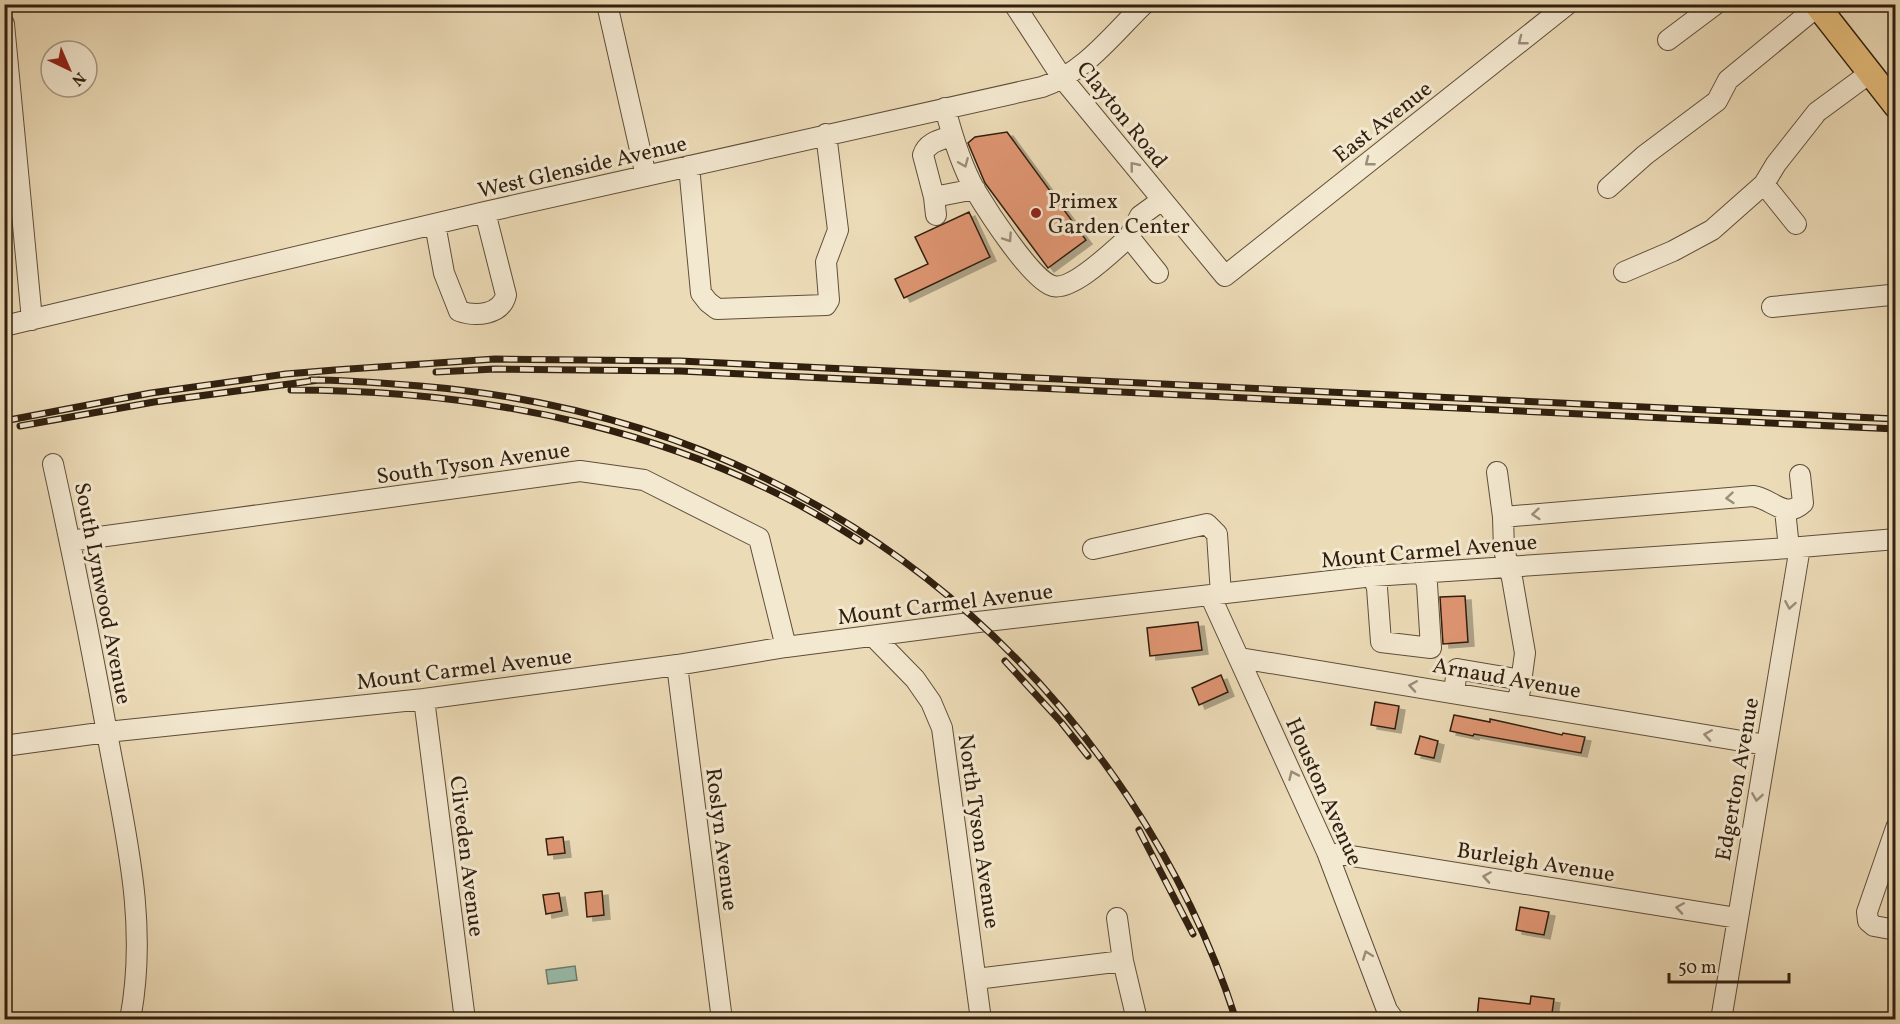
<svg xmlns="http://www.w3.org/2000/svg" width="1900" height="1024" font-family="Vollkorn,serif">
	<style>
		.water { fill: #9ba; stroke: #6f7d6c; stroke-width: 1.5 }
		.building { fill: #df9572; stroke: #301f0f; stroke-width: 1.5; filter: url(#shadow) }
		.lines { fill: none; stroke-linecap: round; stroke-linejoin: round }
		.minor-casing { stroke: #5f4e39; stroke-width: 22 }
		.major-casing { stroke: #301f0f; stroke-width: 27 }
		.minor { stroke: #f3e8d0; stroke-width: 20 }
		.major { stroke: #e6be7c; stroke-width: 24 }
		.rail-casing { stroke: #301f0f; stroke-width: 7 }
		.rail { stroke: #f3e8d0; stroke-width: 4.5; stroke-dasharray: 14; stroke-linecap: butt }
		.oneway { stroke: #9b8e79 }
		.poi-dot { fill: #8f2418; stroke: #f3e8d0; stroke-width: 2 }
		.labels { text-anchor: middle; stroke-width: 6; stroke-linejoin: round; paint-order: stroke }
		.street-label { font-size: 22px; fill: #301f0f; stroke: #f3e8d0 }
		.poi-label { font-size: 22px; fill: #301f0f; stroke: #f3e8d0; text-anchor: start }
	</style>
	<defs>
		<filter id="shadow"><feDropShadow dx="6" dy="4" stdDeviation="0" flood-color="#0004"/></filter>
	</defs>
	<rect width="100%" height="100%" fill="#ecdbb7"/>
	<filter id="stains"><feTurbulence type="fractalNoise" baseFrequency=".00333" numOctaves="4"/><feColorMatrix values="0 0 0 0 .2 0 0 0 0 .09 0 0 0 0 .02 0 0 0 .5 -.17"/></filter>
	<radialGradient id="worn" r=".72"><stop offset=".6" stop-color="#630" stop-opacity="0"/><stop offset="1" stop-color="#630" stop-opacity=".3"/></radialGradient>
	<!-- water -->
	<path class="water" d="M575,966L577,980L548,984L546,970Z"/>
	<!-- building -->
	<path class="building" d="M1007,132L1086,240L1048,268L985,183L968,143L975,137Z
		M969,212L990,257L904,298L895,279L928,264L915,237Z
		M1465,596L1468,642L1443,644L1440,597Z
		M1198,622L1202,650L1150,656L1147,628Z
		M1221,675L1228,692L1199,705L1192,688Z
		M1375,702L1399,706L1395,729L1371,725Z
		M1454,715L1490,722V719L1562,735L1563,733L1585,737L1581,753L1474,734L1473,736L1450,731Z
		M1420,736L1438,741L1434,758L1415,754Z
		M563,837L565,853L548,855L546,839Z
		M602,891L604,915L587,917L585,893Z
		M559,893L562,911L546,914L543,895Z
		M1520,907L1549,912L1544,935L1516,930Z
		M1531,996L1554,999L1551,1020L1477,1018L1479,998L1530,1004Z"/>
	<g class="lines">
		<!-- minor casing -->
		<g class="minor-casing">
			<path id="minor" d="M607,4L646,176
				M1014,4L1063,79L1225,276L1568,4
				M4,24L32,320
				M1668,40L1716,4
				M945,108C952,135 961,165 975,190C987,210 1032,281 1053,286C1073,291 1114,250 1129,237
				M952,136C940,140 927,142 923,155L934,197L975,189
				M689,166L701,293L708,302L717,309L826,305L829,300L826,262L838,230L826,134
				M1608,188L1645,155L1717,101L1728,80L1818,6
				M934,197L936,215
				M435,224L444,273L459,311C476,317 501,315 506,295L485,212
				M1796,224L1764,184L1776,164L1817,112L1870,73
				M1624,272L1673,251L1712,230L1764,184
				M1158,273L1129,237L1140,216L1162,200
				M1772,307L1890,295L1896,298
				M4,326L485,212L1042,87C1084,73 1113,34 1144,4
				M53,464C74,559 93,654 110,749C127,840 148,926 130,1020
				M1497,472L1503,517L1504,550L1512,578L1525,653L1518,704
				M1785,510L1789,548
				M1503,517L1753,496C1773,499 1785,520 1803,503L1800,475
				M70,541L580,471L644,480L759,538L786,647
				M1093,549L1207,524L1217,534L1221,595
				M1373,576L1377,588L1381,642L1431,648L1427,584L1423,573
				M1210,595L1327,852L1387,1010L1394,1020
				M873,636L915,679L931,702L942,728L981,1020
				M1240,658L1766,745
				M677,665L722,1020
				M1454,693L1457,669L1522,680
				M424,699L465,1020
				M4,746L107,732L424,699L677,665L786,647L978,622L1373,576L1789,548L1896,539
				M1896,828L1867,912L1868,921L1874,926L1896,930
				M1327,852L1737,918
				M1117,918L1123,961
				M976,979L1123,961L1137,1020
				M1721,1020L1800,547"/>
		</g>
		<!-- major casing -->
		<g class="major-casing">
			<path id="major" d="M1816,4L1896,106"/>
		</g>
		<!-- minor -->
		<use href="#minor" class="minor"/>
		<!-- major -->
		<use href="#major" class="major"/>
		<!-- rail casing -->
		<g class="rail-casing">
			<path id="rail" d="M436,372L495,369L680,371L1896,429
				M311,380C347,380 383,383 420,386C712,410 964,551 1128,797C1173,865 1211,941 1236,1020
				M291,390C489,390 692,431 860,541
				M4,421L151,393L286,374L335,370L495,359L680,361L1896,419
				M20,426L154,402L319,380
				M1005,661L1061,722L1088,756
				M1139,830L1193,934"/>
		</g>
		<!-- rail -->
		<use href="#rail" class="rail"/>
	</g>
	<!-- one-way arrows -->
	<defs><path id="oneway-chevron" d="M-2-3.5L2.5 0L-2 3.5" fill="none" stroke-width="1.6" stroke-linecap="round" stroke-linejoin="round" transform="scale(1.5)"/></defs>
	<g class="oneway">
		<use href="#oneway-chevron" transform="translate(1522 41) rotate(142)"/>
		<use href="#oneway-chevron" transform="translate(1369 162) rotate(142)"/>
		<use href="#oneway-chevron" transform="translate(964 163) rotate(67)"/>
		<use href="#oneway-chevron" transform="translate(1134 166) rotate(-129)"/>
		<use href="#oneway-chevron" transform="translate(1008 238) rotate(56)"/>
		<use href="#oneway-chevron" transform="translate(1730 498) rotate(175)"/>
		<use href="#oneway-chevron" transform="translate(1536 514) rotate(175)"/>
		<use href="#oneway-chevron" transform="translate(1790 605) rotate(100)"/>
		<use href="#oneway-chevron" transform="translate(1413 686) rotate(-171)"/>
		<use href="#oneway-chevron" transform="translate(1708 735) rotate(-171)"/>
		<use href="#oneway-chevron" transform="translate(1293 775) rotate(-114)"/>
		<use href="#oneway-chevron" transform="translate(1757 797) rotate(99)"/>
		<use href="#oneway-chevron" transform="translate(1487 877) rotate(-171)"/>
		<use href="#oneway-chevron" transform="translate(1680 908) rotate(-171)"/>
		<use href="#oneway-chevron" transform="translate(1367 955) rotate(-111)"/>
	</g>
	<!-- markers -->
	<circle class="poi-dot" cx="1036" cy="213" r="6"/>
	<g class="labels">
		<!-- street labels -->
		<g class="street-label">
			<text transform="translate(1123 114) rotate(51)" y="8">Clayton Road</text>
			<text transform="translate(1382 121) rotate(-38)" y="8">East Avenue</text>
			<text transform="translate(582 166) rotate(-13)" y="8">West Glenside Avenue</text>
			<text transform="translate(473 462) rotate(-8)" y="8">South Tyson Avenue</text>
			<text transform="translate(1429 550) rotate(-5)" y="8">Mount Carmel Avenue</text>
			<text transform="translate(104 593) rotate(79)" y="8">South Lynwood Avenue</text>
			<text transform="translate(945 603) rotate(-7)" y="8">Mount Carmel Avenue</text>
			<text transform="translate(464 668) rotate(-7)" y="8">Mount Carmel Avenue</text>
			<text transform="translate(1507 677) rotate(10)" y="8">Arnaud Avenue</text>
			<text transform="translate(1736 779) rotate(-80)" y="8">Edgerton Avenue</text>
			<text transform="translate(1325 791) rotate(66)" y="8">Houston Avenue</text>
			<text transform="translate(980 831) rotate(82)" y="8">North Tyson Avenue</text>
			<text transform="translate(723 839) rotate(83)" y="8">Roslyn Avenue</text>
			<text transform="translate(468 856) rotate(83)" y="8">Cliveden Avenue</text>
			<text transform="translate(1536 861) rotate(9)" y="8">Burleigh Avenue</text>
		</g>
		<!-- poi labels -->
		<g class="poi-label">
			<text x="1048" y="208">Primex<tspan x="1048" dy="25">Garden Center</tspan></text>
		</g>
	</g>
	<!-- margin -->
	<rect width="1900" height="1024" fill="none" stroke="#ecdbb7" stroke-width="24"/>
	<rect x="6" y="6" width="1888" height="1012" fill="none" stroke="#301f0f" stroke-width="3"/>
	<rect x="12" y="12" width="1876" height="1000" fill="none" stroke="#301f0f" stroke-width="1.5"/>
	<!-- north arrow -->
	<g transform="translate(69 69) rotate(136)"><circle r="28" fill="#f3e8d0" stroke="#a59883" stroke-width="1.5"/>
	<path d="M0-4.5L10 22L0 15L-10 22Z" fill="#8f2418"/>
	<text y="-9" font-size="16" font-weight="bold" text-anchor="middle" fill="#301f0f">N</text>
	</g>
	<!-- scale -->
	<path d="M1669 973v9h120v-9" fill="none" stroke="#301f0f" stroke-width="3"/>
	<text x="1678" y="973" font-size="18" fill="#301f0f" stroke="#f3e8d0" stroke-width="4.5" paint-order="stroke">50 m</text>
	<rect width="100%" height="100%" filter="url(#stains)"/>
	<rect width="100%" height="100%" fill="url(#worn)"/>
</svg>
